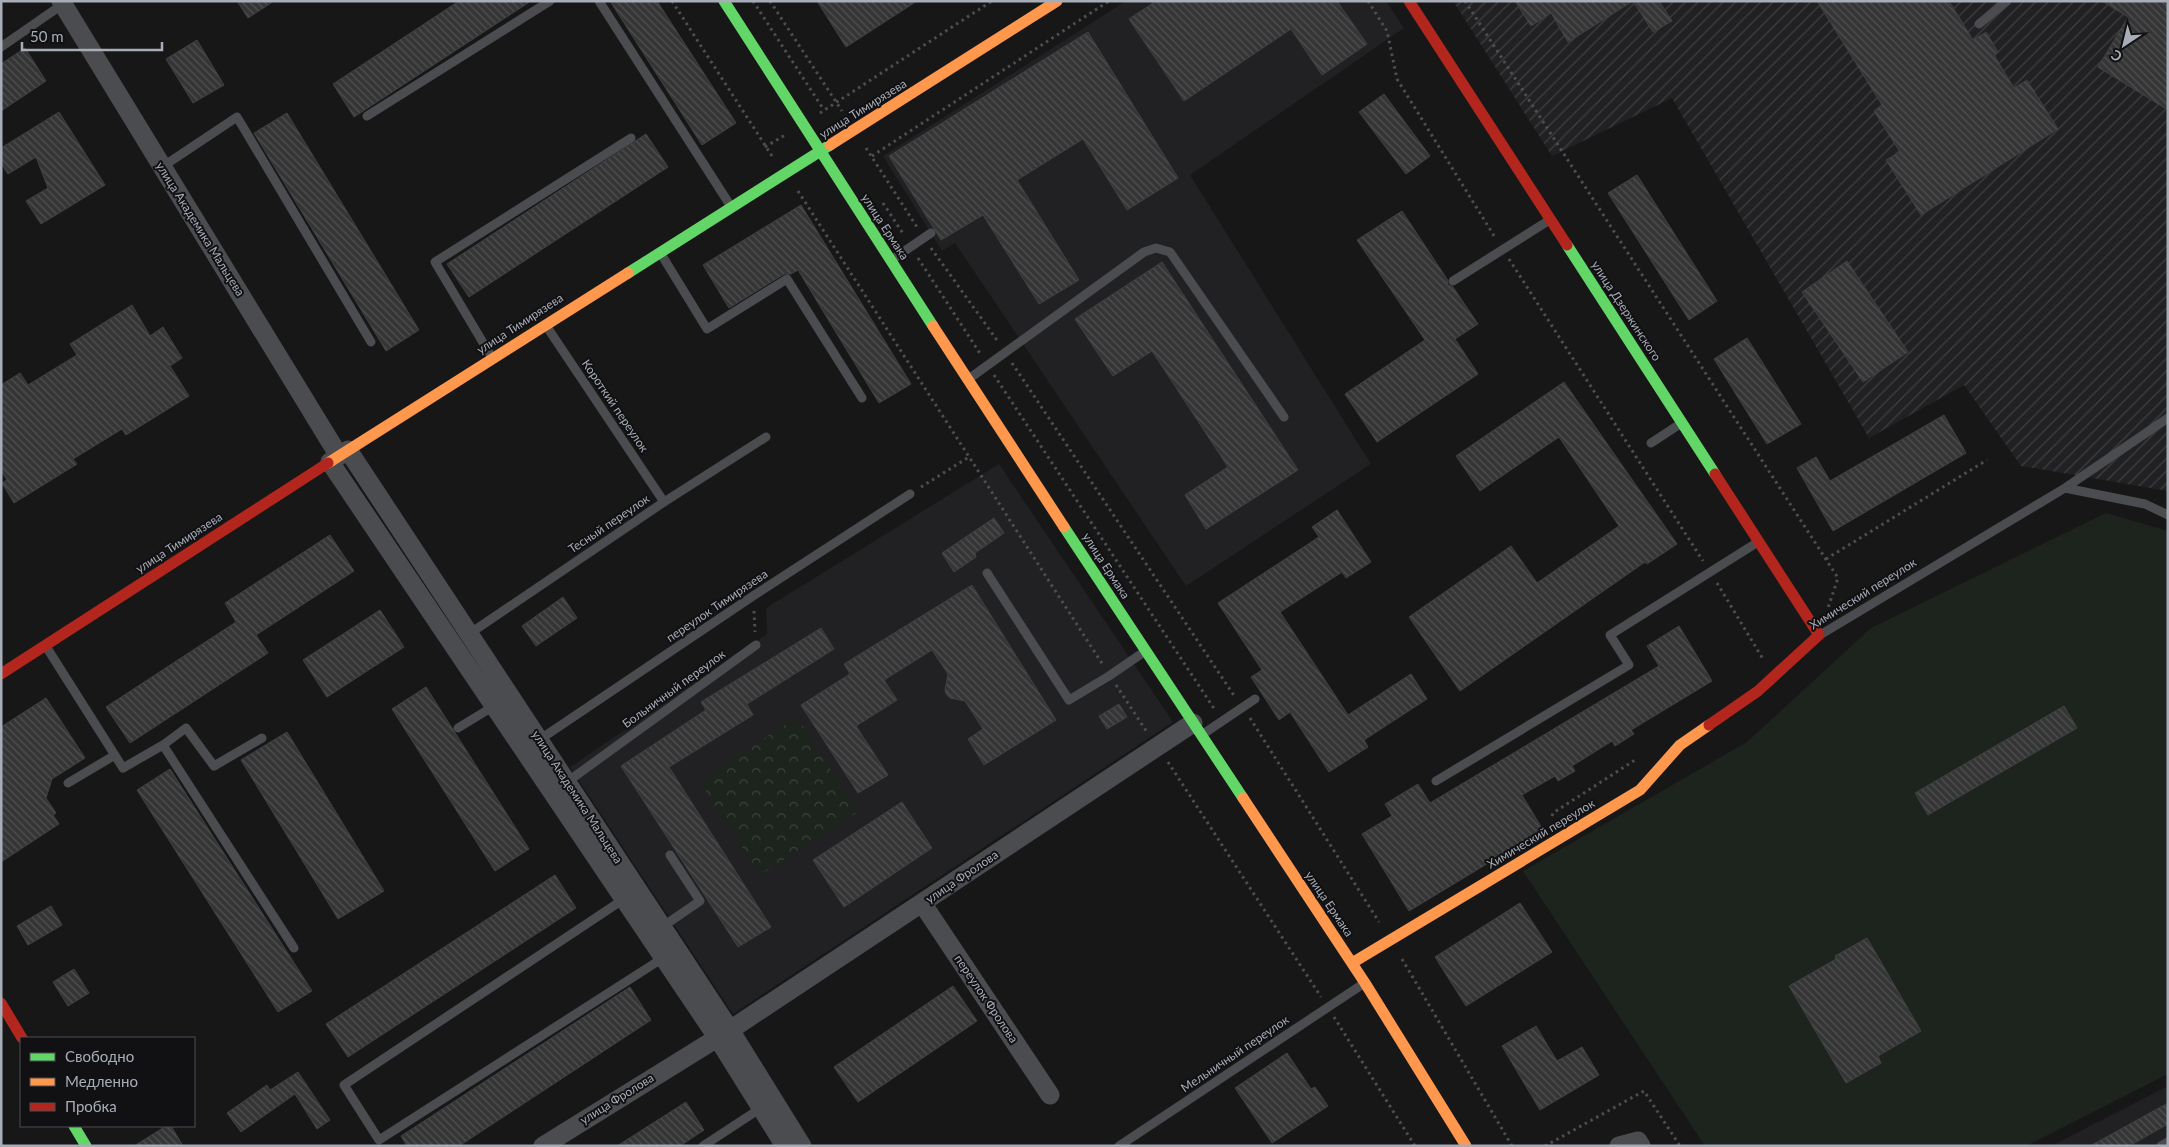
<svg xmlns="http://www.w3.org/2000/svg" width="2169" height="1147" font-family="Lato,sans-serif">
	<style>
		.built { fill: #212123 }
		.industrial { fill: url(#industrial-furrows) }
		.green { fill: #1d241e }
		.forest { fill: url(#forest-crowns) }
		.building { fill: url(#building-back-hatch); stroke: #3f4043 }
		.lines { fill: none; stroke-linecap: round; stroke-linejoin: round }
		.path { stroke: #4d4e52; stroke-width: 3; stroke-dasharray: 2.5 4; stroke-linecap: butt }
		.lane { stroke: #4b4c50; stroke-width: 9 }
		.street { stroke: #4b4c50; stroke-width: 19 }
		.fast { stroke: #63d668; stroke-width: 11 }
		.slow { stroke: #ff974d; stroke-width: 11 }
		.jam { stroke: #b3261e; stroke-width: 11 }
		.labels { text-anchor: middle; stroke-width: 4; stroke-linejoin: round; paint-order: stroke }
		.street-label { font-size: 12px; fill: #a8adb8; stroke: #111113 }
	</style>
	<defs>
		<pattern id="industrial-furrows" width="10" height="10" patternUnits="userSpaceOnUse" patternTransform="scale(1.25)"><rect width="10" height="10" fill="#212123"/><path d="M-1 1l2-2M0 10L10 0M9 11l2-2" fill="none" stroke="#3e3f41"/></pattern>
		<pattern id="forest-crowns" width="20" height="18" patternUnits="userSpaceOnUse" patternTransform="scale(1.25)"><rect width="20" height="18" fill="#1d241e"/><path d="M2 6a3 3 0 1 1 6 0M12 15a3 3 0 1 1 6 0" fill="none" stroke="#3b413d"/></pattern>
		<pattern id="building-back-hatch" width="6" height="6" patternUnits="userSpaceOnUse" patternTransform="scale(1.25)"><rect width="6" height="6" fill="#353536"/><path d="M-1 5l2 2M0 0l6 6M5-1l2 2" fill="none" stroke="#4f5051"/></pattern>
	</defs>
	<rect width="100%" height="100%" fill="#171717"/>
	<!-- built -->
	<path class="built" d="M1126,1H1386L1404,28L1190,175L1371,464L1186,586L955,243L942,251L883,156Z
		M999,464L1173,722L733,1014L570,767L767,634L766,608Z
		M2168,1086V1146H2051Z"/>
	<!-- industrial -->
	<path class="industrial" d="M1453,1H2168V491L2021,466L1964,385L1869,438L1672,98L1552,156Z"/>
	<!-- green -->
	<path class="green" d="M2106,513L2168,531V1074L2026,1146H1705L1523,871L1747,742L1871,628Z"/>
	<!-- forest -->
	<path class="forest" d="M797,717L858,812L760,875L699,781Z"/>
	<!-- building -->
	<path class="building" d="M237,1H274L248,18Z
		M459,1H531L354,117L333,84Z
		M610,1H657L736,123L702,145Z
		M817,1H917L846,47Z
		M1156,1H1337L1367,44L1322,75L1291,29L1184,101L1129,19Z
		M1515,1H1633L1568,42L1551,13L1531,26Z
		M1633,1H1659L1672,21L1653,32Z
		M1817,1H1949L1973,40L1986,32L1998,52L1994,55L2014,88L2027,80L2058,129L1921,215L1886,160L1900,152L1874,111L1882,105Z
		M2102,1H2168V110L2098,67L2128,17Z
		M1088,32L1178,178L1127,210L1083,139L1017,180L1079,280L1039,304L983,215L941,240L889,156Z
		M197,40L224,85L193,103L166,59Z
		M25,48L46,81L1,111V64Z
		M1384,94L1430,156L1406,174L1359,112Z
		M59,112L105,185L41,224L26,201L48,188L36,157L8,174L1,163V148Z
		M287,113L419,330L386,351L254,133Z
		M646,134L668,167L469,297L447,264Z
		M1637,175L1717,301L1689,320L1608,193Z
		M801,205L911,384L879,403L798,270L791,274H784L729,308L703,265Z
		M1402,211L1447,279L1448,285L1453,287L1478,324L1455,339L1478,374L1377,442L1345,394L1425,340L1357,240Z
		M1847,261L1908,352L1863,382L1802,292Z
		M1162,262L1298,470L1206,529L1185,495L1228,467L1152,351L1113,376L1075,319Z
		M132,305L150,336L163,327L182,358L170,366L189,396L126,435L122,429L73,459L77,464L14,503L2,483L7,480L1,471V385L20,373L28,385L77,355L70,344Z
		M1747,338L1801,424L1767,444L1714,359Z
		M1564,382L1677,544L1647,564L1645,562L1460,691L1409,617L1511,546L1537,583L1619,526L1559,437L1480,491L1456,456Z
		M1944,415L1966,453L1833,531L1797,468L1816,457L1830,481Z
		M1337,510L1371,562L1346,578L1342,572L1280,612L1348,715L1411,674L1427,699L1364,740L1368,747L1329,772L1290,712L1279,720L1251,677L1262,670L1218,603L1319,537L1312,527Z
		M994,518L1004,533L975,553L976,557L954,572L942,553Z
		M330,535L354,571L256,635L268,653L130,743L106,707L236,622L225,603Z
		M972,585L1056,720L984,765L968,739L983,729L965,701L950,698L946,694L945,690L948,674L932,650L884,680L897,700L856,726L888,775L858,793L801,705L850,674L844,664Z
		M563,597L577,618L536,646L522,626Z
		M380,610L404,647L327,697L303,660Z
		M1679,626L1712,681L1631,730L1634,734L1615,746L1612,741L1572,766L1575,771L1558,781L1555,776L1522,795L1543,830L1409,911L1362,834L1392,816L1385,804L1418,784L1430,803L1659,666L1647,646Z
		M821,628L834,649L747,704L753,715L669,767L771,927L738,947L621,766L706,710L701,702Z
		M426,687L529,849L495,871L392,709Z
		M46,698L85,758L52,779L46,798L56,813L53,815L59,824L1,862V727Z
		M1119,704L1127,717L1107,729L1099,716Z
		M2064,706L2077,728L1928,815L1915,793Z
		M287,732L384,891L338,919L241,760Z
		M170,769L312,991L278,1012L137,790Z
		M902,802L932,848L844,907L813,860Z
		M555,875L576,908L348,1057L326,1024Z
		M1520,903L1552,952L1466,1006L1435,957Z
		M51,906L62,925L28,945L17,926Z
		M1867,938L1921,1031L1878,1056L1881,1063L1846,1083L1789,986L1836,959L1835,956Z
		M74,969L89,993L68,1006L53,982Z
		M953,986L977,1021L858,1102L834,1067Z
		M630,987L651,1020L459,1146H407L401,1136Z
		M1536,1026L1557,1061L1582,1047L1599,1075L1540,1110L1502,1046Z
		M1287,1053L1311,1089L1315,1087L1328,1106L1272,1143L1235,1088Z
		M298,1072L330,1120L317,1129L295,1094L241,1132L227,1113L267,1085L270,1090Z
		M686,1102L704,1130L680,1146H617Z
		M2168,1103V1124L2129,1146H2090Z
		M166,1126H171L183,1146H134Z"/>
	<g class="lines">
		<!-- path -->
		<path class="path" d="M672,1L772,156
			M753,1L824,110
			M770,1L842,111
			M1368,1L1387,31L1397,79L1496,239
			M1465,1L1838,578L1828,608
			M820,113L992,1
			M765,147L785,135
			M866,148L917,227
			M872,156L1109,1
			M798,191L1103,665
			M883,203L904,235
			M931,248L999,343
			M918,258L981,355
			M1509,259L1703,561
			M1012,363L1235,697
			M994,375L1215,710
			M921,487L969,457
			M1826,559L1987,460
			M1717,583L1763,659
			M754,611L755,632
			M1116,685L1147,732
			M1250,718L1379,922
			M1168,762L1321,997
			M1552,816L1553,813L1635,760
			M1402,959L1512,1146
			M1334,1017L1415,1146
			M1545,1146L1644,1091L1680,1146"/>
		<!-- lane -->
		<path class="lane" d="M599,1L730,205
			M1979,24L2007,1
			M1,47L63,4
			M367,116L550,1
			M162,167L237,117L371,342
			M661,254L707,329L787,279L862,398
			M893,259L931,233
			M1453,281L1548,221
			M547,327L664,502
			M491,356L435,262L631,138
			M970,378L1144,252L1156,248L1170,252L1284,417
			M1651,443L1680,424
			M2065,488L2168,418
			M987,573L1069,700L1109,676L1144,652
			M469,634L664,502L766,437
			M1820,635L2065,488L2145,504L2168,515
			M47,648L123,768L163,745L294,948
			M458,728L494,706
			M1203,734L1255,699
			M539,740L753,596L910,494
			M163,745L186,728L214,766L262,738
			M1436,781L1629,665L1610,635L1758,542
			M567,782L756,645
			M68,783L115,755
			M624,899L344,1085L379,1140L663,958
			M662,927L700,901L670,855
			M703,1146L761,1108
			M1119,1146L1363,984
			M2161,1146L2168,1142"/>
		<!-- street -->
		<path class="street" d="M61,1L339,456
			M348,450L730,1030L802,1146
			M330,462L717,1037L785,1146
			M922,903L1050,1095
			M543,1146L730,1030L1193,723
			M1619,1146L1638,1141L1641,1146"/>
		<!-- fast -->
		<path class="fast" d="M724,1L933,326
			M1567,245L1715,474
			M628,273L830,145
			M1064,527L1243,798
			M74,1126L86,1146"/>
		<!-- slow -->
		<path class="slow" d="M830,145L1057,1
			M933,326L1064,527
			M328,463L628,273
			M1243,798L1365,983L1466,1146
			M1352,963L1640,790L1680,745L1709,725"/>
		<!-- jam -->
		<path class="jam" d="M1409,1L1567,245
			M1,674L328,463
			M1709,725L1758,691L1819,635L1715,474
			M1,1003L22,1038"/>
	</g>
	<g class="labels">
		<!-- street labels -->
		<g class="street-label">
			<text transform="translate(863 109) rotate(-32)" y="4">улица Тимирязева</text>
			<text transform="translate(885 227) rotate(57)" y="4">улица Ермака</text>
			<text transform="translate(200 229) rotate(58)" y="4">улица Академика Мальцева</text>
			<text transform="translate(1626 311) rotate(57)" y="4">улица Дзержинского</text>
			<text transform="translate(520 324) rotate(-33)" y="4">улица Тимирязева</text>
			<text transform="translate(615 406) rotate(56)" y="4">Короткий переулок</text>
			<text transform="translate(609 524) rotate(-34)" y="4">Тесный переулок</text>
			<text transform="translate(179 543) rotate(-33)" y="4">улица Тимирязева</text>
			<text transform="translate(1106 566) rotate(57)" y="4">улица Ермака</text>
			<text transform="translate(1863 594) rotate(-32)" y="4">Химический переулок</text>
			<text transform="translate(717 606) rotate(-34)" y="4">переулок Тимирязева</text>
			<text transform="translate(674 689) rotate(-36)" y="4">Больничный переулок</text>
			<text transform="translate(577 797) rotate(57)" y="4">улица Академика Мальцева</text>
			<text transform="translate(1541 834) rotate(-31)" y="4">Химический переулок</text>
			<text transform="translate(962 877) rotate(-34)" y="4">улица Фролова</text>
			<text transform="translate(1329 904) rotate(56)" y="4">улица Ермака</text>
			<text transform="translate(986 999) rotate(56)" y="4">переулок Фролова</text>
			<text transform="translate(1235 1054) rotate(-34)" y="4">Мельничный переулок</text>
			<text transform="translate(617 1099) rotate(-32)" y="4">улица Фролова</text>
		</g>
	</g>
	<!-- border -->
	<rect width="2169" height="1147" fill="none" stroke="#a8adb8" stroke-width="5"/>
	<!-- legend -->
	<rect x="20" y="1037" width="175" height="90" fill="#111113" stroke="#4d4f55"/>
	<rect x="30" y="1053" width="25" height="8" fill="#63d668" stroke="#4d4f55"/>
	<text x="65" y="1062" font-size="15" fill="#a8adb8">Свободно</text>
	<rect x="30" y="1078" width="25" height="8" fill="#ff974d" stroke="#4d4f55"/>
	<text x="65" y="1087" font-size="15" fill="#a8adb8">Медленно</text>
	<rect x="30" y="1103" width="25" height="8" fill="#b3261e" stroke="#4d4f55"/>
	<text x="65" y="1112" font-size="15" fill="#a8adb8">Пробка</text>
	<!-- north arrow -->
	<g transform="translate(2124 45) rotate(215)" stroke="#111113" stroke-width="4" paint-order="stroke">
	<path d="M0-4L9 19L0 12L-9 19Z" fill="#a8adb8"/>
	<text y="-8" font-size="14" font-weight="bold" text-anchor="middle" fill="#a8adb8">С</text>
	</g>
	<!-- scale -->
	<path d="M22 42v8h140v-8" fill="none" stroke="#a8adb8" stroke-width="2.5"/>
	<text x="30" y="42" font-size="15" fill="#a8adb8" stroke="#111113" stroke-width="4" paint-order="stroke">50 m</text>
</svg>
